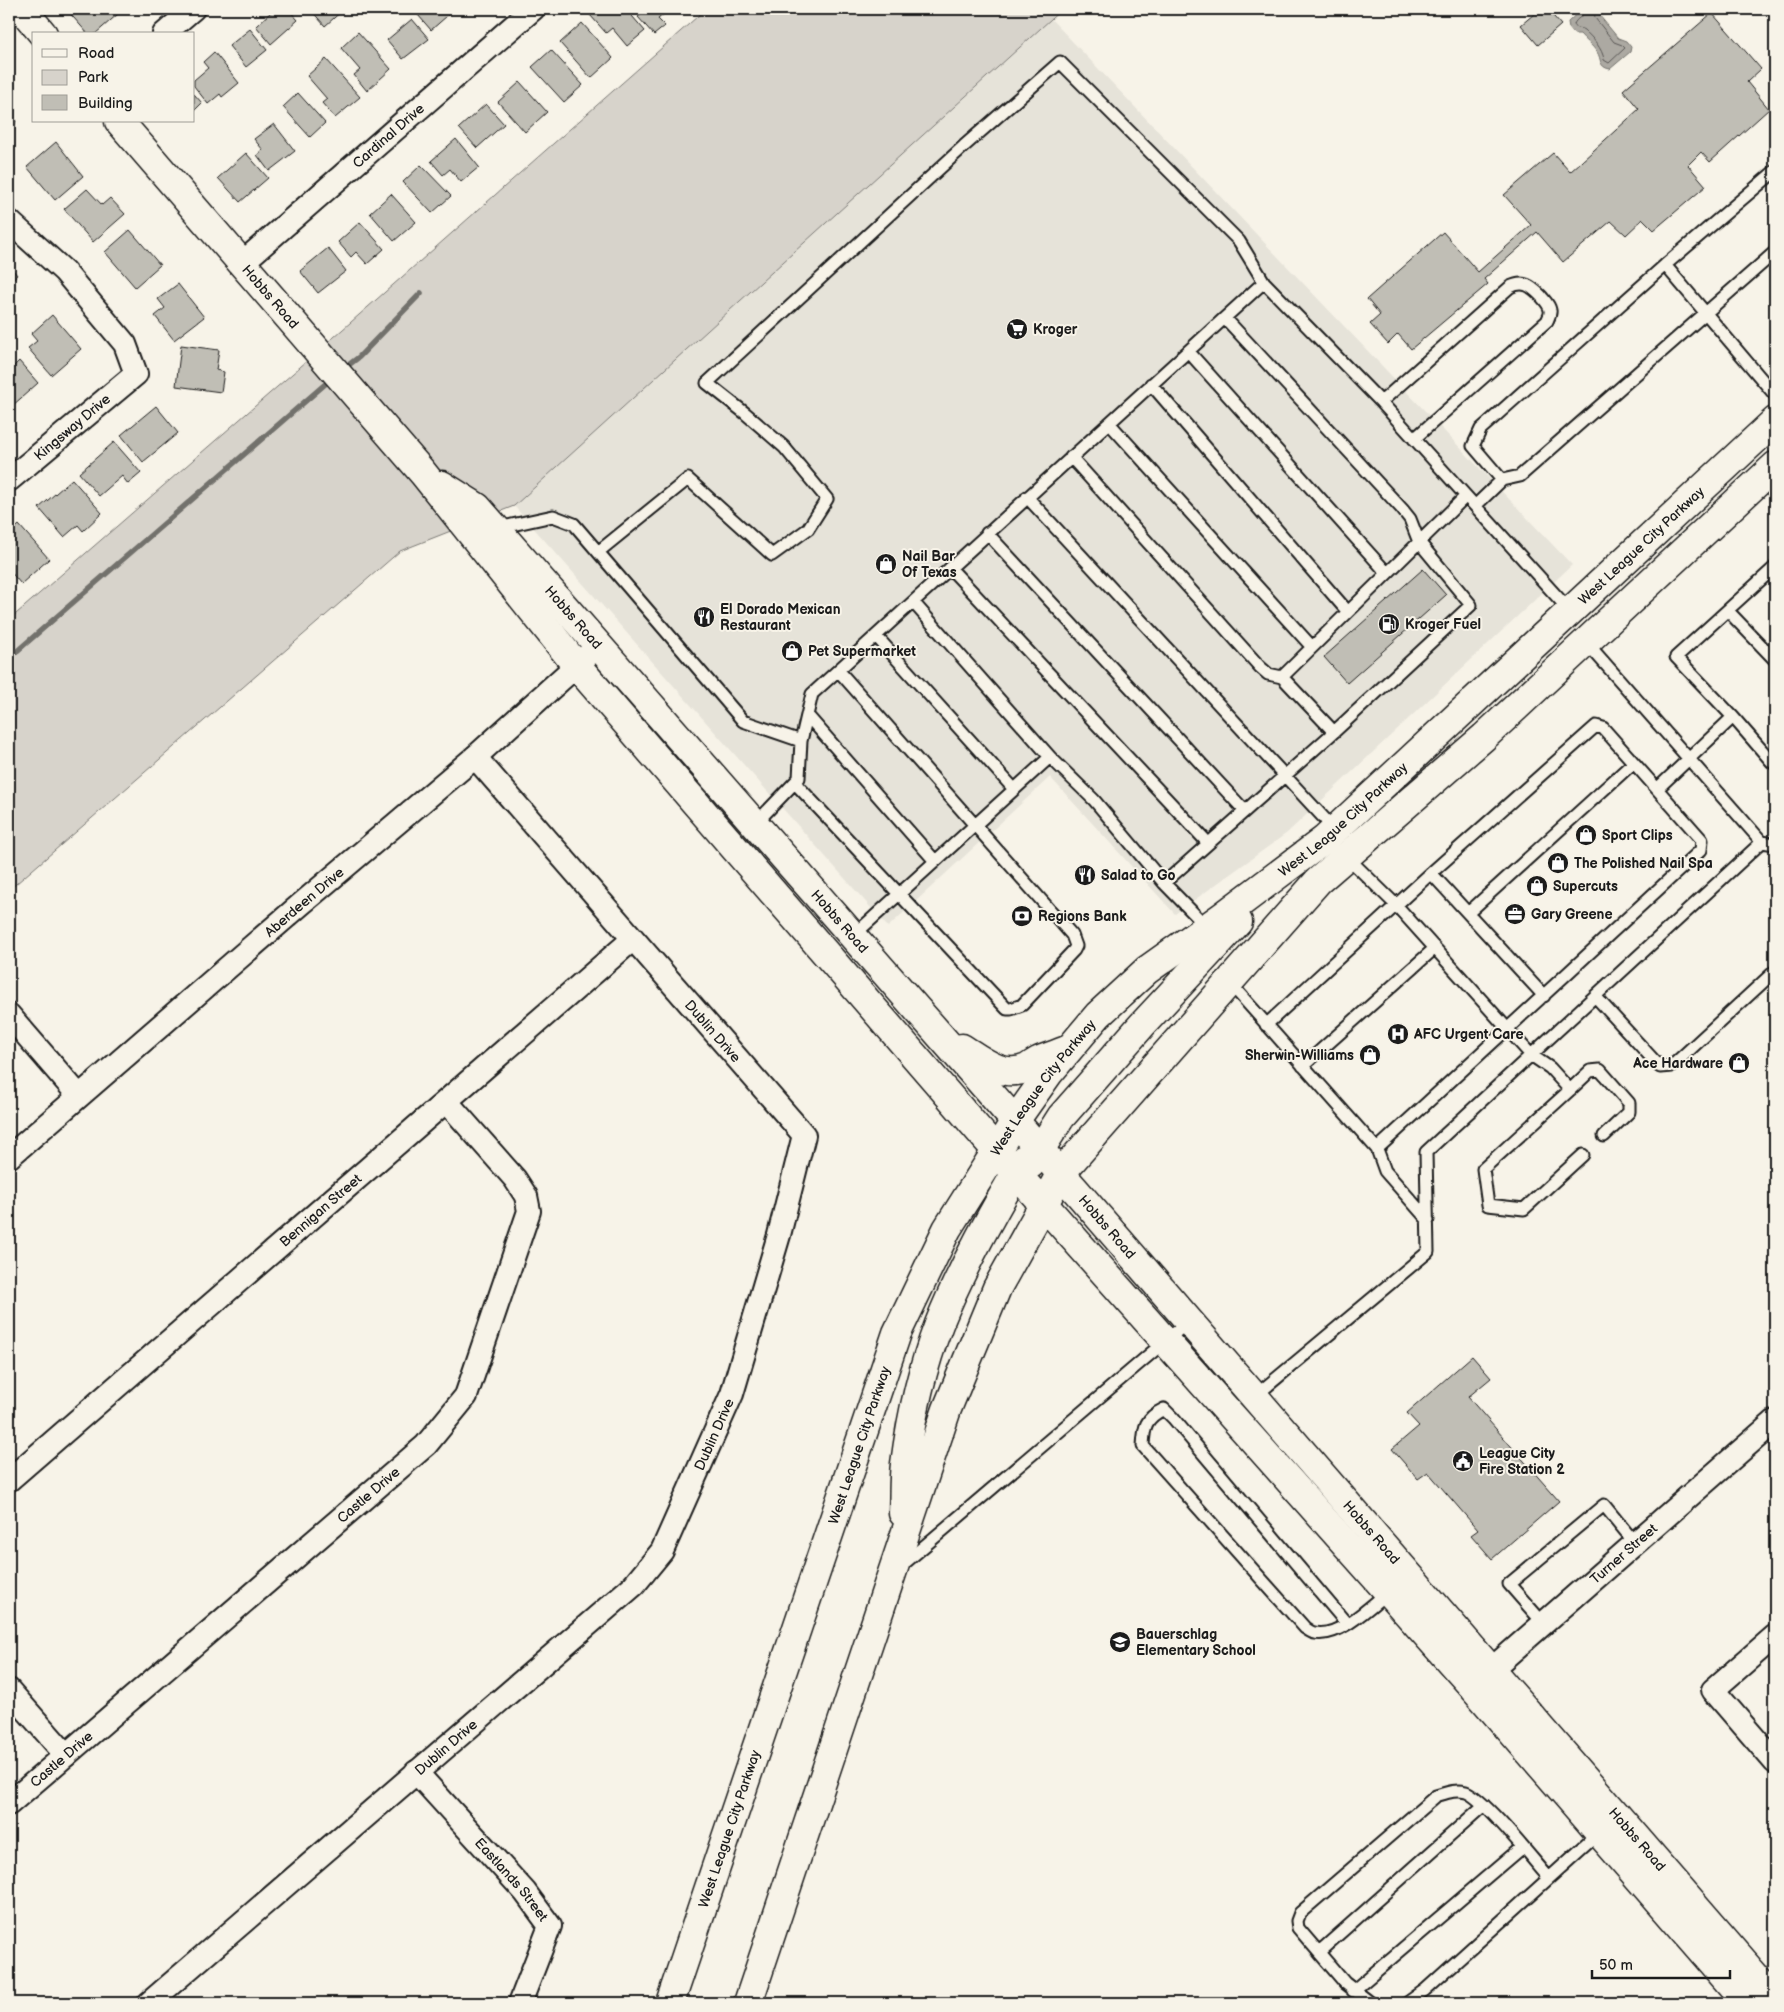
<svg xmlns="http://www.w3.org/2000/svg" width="1784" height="2012" font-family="'Balsamiq Sans',sans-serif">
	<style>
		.built { fill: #e6e3d9 }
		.green { fill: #d7d3cb; stroke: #7a7874 }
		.water { fill: #aca9a2; stroke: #72716c }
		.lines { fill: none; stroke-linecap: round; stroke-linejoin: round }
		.shore { stroke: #565452; stroke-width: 1 }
		.stream { stroke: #72716c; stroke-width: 5.5 }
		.building { fill: #c0beb5; stroke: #1c1c1c }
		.lane-casing { stroke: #1c1c1c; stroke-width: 15 }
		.street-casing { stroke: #1c1c1c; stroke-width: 26 }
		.secondary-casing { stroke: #1c1c1c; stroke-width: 31 }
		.lane { stroke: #f7f3e8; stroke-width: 11 }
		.street { stroke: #f7f3e8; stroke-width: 22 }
		.secondary { stroke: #f7f3e8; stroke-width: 28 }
		.labels { text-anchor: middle; stroke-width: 4; stroke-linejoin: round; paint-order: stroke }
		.street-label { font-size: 14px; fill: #1c1c1c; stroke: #f7f3e8 }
		.poi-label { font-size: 14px; font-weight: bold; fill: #1c1c1c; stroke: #f7f3e8; text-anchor: start }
	</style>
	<rect width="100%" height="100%" fill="#f7f3e8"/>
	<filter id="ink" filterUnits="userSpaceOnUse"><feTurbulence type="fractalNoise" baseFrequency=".02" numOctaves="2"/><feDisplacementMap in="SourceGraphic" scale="10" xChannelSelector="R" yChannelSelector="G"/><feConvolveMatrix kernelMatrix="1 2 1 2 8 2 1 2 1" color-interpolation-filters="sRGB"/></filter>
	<g filter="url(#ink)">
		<!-- built -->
		<path class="built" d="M1051,19L1572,565L1287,833L1175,914L1050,777L888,927L514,506Z"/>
		<!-- green -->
		<path class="green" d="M706,9H1062L514,506L400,551L9,890V620L300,367Z"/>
		<!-- water -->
		<path class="water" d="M1582,9H1598L1599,15L1618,38L1626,41L1631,47L1630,52L1610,69C1598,67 1602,59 1597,52C1592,45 1585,40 1580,34H1574L1569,28L1568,22Z"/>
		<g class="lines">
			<!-- shore -->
			<path class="shore" d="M1585,9C1585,17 1575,18 1574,25C1577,30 1579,27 1584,30C1592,37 1603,49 1604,60L1609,63L1625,48L1622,45L1614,42L1595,18L1594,9"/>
			<!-- stream -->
			<path class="stream" d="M342,370L359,357L421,293
				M9,658L331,379"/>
		</g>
		<!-- building -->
		<path class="building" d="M66,9H114L118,14L95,34H88Z
			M270,9H288L298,20L271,44L256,26L272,11Z
			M310,9H344L325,26Z
			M424,9H455L431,30L418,15Z
			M597,9H626L645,31L627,46L612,28L606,33L590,15Z
			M647,9H670L658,19L665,26L654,35L638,17Z
			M1540,9H1547L1561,25L1538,45L1521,25Z
			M1712,13L1761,69L1747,82L1769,109L1710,162L1701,152L1688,165L1706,186L1654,230L1643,219L1626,235L1611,221L1563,262L1537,232L1484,279L1488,284L1411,349L1398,334L1388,344L1370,324L1380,315L1367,299L1443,232L1478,272L1531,225L1504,195L1553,153L1570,172L1639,109L1623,90Z
			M412,19L429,39L403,59L387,40Z
			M582,23L613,58L591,78L560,43Z
			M250,29L267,50L246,67L229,46Z
			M358,32L391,69L367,91L354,75L360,70L341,48Z
			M551,50L583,85L564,102L532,67Z
			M214,52L239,83L222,97L220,94L208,104L194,86V80L208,68L203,62Z
			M326,59L360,97L335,118L322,103L327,99L307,76Z
			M520,82L547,112L525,132L498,102Z
			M298,93L325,123L310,137L283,107Z
			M194,94L202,103L194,111Z
			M486,104L504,124L477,148L459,128Z
			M9,119L16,120L10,148H9Z
			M274,124L295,151L269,171L257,155L263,150L254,139Z
			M456,139L479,167L461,182L450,169L443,175L431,161Z
			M56,142L83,176L55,200L27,167Z
			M246,153L268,178L240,202L218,178Z
			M421,165L451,196L432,213L403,182Z
			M87,189L102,205L110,198L125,214L93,242L64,209Z
			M391,194L416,222L394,241L370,213Z
			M360,222L384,249L367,264L356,252L351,257L338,242Z
			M130,230L160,265L135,287L105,252Z
			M328,248L346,271L318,293L300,271Z
			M9,265L17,275L9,282Z
			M178,284L204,317L174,340L155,316L165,308L158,299Z
			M52,315L81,349L51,375L28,348L37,341L31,334Z
			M181,345L219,350L216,370L224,372L221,392L176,386Z
			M19,361L38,383L12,406L9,403V371Z
			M156,406L178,433L143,462L121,435Z
			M114,442L141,473L128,484L122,476L99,496L79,473Z
			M72,479L102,513L83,531L78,525L64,537L39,508Z
			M19,525L49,559L21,584L9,570V534Z
			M1423,569L1446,595L1347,683L1324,657Z
			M1472,1356L1491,1378L1468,1397L1559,1501L1492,1559L1471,1535L1478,1530L1428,1472L1418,1479L1392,1449L1419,1426L1407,1413Z"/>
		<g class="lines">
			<!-- lane casing -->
			<g class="lane-casing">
				<path id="lane" d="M1774,9L1775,10
					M1775,171L1665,265L1775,395
					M1665,265L1481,429L1473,446L1502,480L1520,476L1775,252
					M1225,318L1402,509L1410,519L1419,542L1471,605L1334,732
					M1188,351L1387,573
					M1151,384L1348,612
					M1381,402L1510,287C1524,280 1531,286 1541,296C1544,300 1549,304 1550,310C1551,314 1549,317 1547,321L1414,439
					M1109,423L1312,647
					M1071,457L1260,667L1268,674L1282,677
					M1027,497L1335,830
					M1475,506L1502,480
					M498,528L553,516L574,524L743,721L801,741L799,778L755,824
					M987,533L1245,811
					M598,552L688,479L772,555L808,529L827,499L784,447L745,413L707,383L964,146L1060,62L1239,241L1264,282
					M950,568L1208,843
					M913,602L1050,757
					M1728,611L1775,660
					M876,636L1014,789
					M807,715L935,861
					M1733,717L1772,762L1775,764
					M801,741L812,694L1264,282L1381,402L1570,611
					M795,783L1007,1009H1011L1022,1005L1074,950L1076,946L1072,935L838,670
					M1762,842L1775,844
					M1346,856L1396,905L1531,1055L1550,1068L1570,1090L1590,1071L1600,1070L1629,1103V1112L1604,1136
					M1431,873L1544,996
					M1164,883L1334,732L1282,677L1466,496
					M1468,913L1633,763
					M853,936L1050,757L1094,800L1164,883L1207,927
					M1229,982L1377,1149L1385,1171L1428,1220
					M1595,996L1660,1067L1672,1066L1775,971
					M1266,1025L1431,873L1596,726L1603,728L1657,789
					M1303,1066L1435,948
					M1570,1090L1483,1169L1488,1205L1524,1209L1583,1155
					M1377,1149L1701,850L1702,840L1657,789L1733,717L1676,657L1775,567
					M1254,1397L1428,1252L1426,1152L1762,842L1586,642
					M901,1566L1189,1321
					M1347,1624L1173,1418L1164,1409C1145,1418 1144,1427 1143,1446L1305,1628C1308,1630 1312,1633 1315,1633C1339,1638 1372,1605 1389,1591
					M1544,1624L1509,1584L1604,1505L1635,1543
					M1319,1952L1484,1805
					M1353,1991L1522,1847
					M1371,2003L1345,1983L1298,1928L1297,1921L1300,1913L1436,1796C1446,1793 1455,1789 1466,1792C1484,1798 1534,1861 1549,1878
					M1407,2003L1425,1990L1599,1833"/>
			</g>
			<!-- street casing -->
			<g class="street-casing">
				<g id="street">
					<path d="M164,34L193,9"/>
					<path d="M9,221L64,271L125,344L136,374L9,480"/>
					<path id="s1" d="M242,263L533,9"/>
					<path d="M9,1015L79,1096"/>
					<path id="s2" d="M9,1157L300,905L475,757L588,655"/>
					<path id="s3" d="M9,1480L633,939"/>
					<path d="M1775,1636L1713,1690L1775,1762"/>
					<path id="s4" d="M1479,1680L1775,1421"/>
					<path d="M9,1690L66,1755"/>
					<path id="s5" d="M416,1772L525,1892L550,1926L520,2003"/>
					<path id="s6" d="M9,1804L426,1445L466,1396L529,1211L526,1196L515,1179L447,1102"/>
					<path id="s7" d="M149,2003L634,1585L662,1551L732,1394L779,1235L804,1135L475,757"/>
				</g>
			</g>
			<!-- secondary casing -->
			<g class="secondary-casing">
				<g id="secondary">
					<path d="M22,9L43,34"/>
					<path id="s8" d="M119,121L423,473L577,666L1021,1179L1472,1686L1747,2003"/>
					<path id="s9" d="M442,485L477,507L1078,1193L1775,1998"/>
					<path d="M962,1048C981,1060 1003,1079 1027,1068C1031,1066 1034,1063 1038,1061C1046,1057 1055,1055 1064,1051"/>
					<path d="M1031,1164L1061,1117L1142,1025L1238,922"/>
					<path d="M903,1513C904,1497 903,1480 905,1464C911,1418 922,1368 939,1324C962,1267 993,1212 1024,1159"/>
					<path id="s10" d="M670,2003L897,1333L947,1229L1015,1121L1049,1073L1098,1015L1147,970L1223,916L1324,840L1775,421"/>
					<path d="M748,2003L947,1409L997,1288L1061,1173L1318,881L1484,737L1775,466"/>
				</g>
			</g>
			<!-- lane -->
			<use href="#lane" class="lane"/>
			<!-- street -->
			<use href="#street" class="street"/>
			<!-- secondary -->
			<use href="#secondary" class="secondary"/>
		</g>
	</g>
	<!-- icons -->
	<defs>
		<g id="supermarket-disc" transform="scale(1.125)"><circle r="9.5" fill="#1c1c1c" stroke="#f7f3e8"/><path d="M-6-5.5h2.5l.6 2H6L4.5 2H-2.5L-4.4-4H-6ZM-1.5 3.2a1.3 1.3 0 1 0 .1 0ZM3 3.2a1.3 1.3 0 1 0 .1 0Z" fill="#fff"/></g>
		<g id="shop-disc" transform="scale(1.125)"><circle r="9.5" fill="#1c1c1c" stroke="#f7f3e8"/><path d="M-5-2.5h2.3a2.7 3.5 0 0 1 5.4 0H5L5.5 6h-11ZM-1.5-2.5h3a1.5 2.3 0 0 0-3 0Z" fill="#fff"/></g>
		<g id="restaurant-disc" transform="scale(1.125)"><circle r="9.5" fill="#1c1c1c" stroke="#f7f3e8"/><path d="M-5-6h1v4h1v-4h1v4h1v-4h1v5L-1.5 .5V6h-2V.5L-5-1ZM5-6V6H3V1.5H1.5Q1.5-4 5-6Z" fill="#fff"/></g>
		<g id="fuel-disc" transform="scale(1.125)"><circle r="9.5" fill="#1c1c1c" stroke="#f7f3e8"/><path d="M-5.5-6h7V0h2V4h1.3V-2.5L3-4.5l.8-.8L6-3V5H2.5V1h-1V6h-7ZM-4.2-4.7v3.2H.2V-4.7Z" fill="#fff"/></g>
		<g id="office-disc" transform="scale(1.125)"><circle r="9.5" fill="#1c1c1c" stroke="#f7f3e8"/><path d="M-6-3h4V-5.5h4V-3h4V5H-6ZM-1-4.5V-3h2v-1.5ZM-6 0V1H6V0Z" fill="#fff"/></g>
		<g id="bank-disc" transform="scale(1.125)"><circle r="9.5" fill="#1c1c1c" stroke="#f7f3e8"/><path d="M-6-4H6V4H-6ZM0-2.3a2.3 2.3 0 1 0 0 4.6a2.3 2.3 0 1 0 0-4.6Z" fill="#fff"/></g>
		<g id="hospital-disc" transform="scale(1.125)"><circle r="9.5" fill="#1c1c1c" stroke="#f7f3e8"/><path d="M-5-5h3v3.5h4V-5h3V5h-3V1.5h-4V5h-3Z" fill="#fff"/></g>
		<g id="civic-disc" transform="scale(1.125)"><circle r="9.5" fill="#1c1c1c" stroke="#f7f3e8"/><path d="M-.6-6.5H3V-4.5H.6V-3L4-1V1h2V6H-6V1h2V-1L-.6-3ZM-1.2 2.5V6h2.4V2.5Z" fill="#fff"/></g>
		<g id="school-disc" transform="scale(1.125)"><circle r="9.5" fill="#1c1c1c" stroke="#f7f3e8"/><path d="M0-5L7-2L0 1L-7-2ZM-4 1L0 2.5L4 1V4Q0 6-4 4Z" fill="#fff"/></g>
	</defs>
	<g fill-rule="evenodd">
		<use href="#supermarket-disc" x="1017" y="329"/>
		<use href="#shop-disc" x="886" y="564"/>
		<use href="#restaurant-disc" x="704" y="617"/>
		<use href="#fuel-disc" x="1389" y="624"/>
		<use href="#shop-disc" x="792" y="651"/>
		<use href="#shop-disc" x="1586" y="835"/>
		<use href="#shop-disc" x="1558" y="863"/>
		<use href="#restaurant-disc" x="1085" y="875"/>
		<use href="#shop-disc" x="1537" y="886"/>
		<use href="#office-disc" x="1515" y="914"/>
		<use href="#bank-disc" x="1022" y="916"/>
		<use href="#hospital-disc" x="1398" y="1034"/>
		<use href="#shop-disc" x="1370" y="1055"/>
		<use href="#shop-disc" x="1739" y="1063"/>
		<use href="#civic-disc" x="1463" y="1461"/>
		<use href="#school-disc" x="1120" y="1642"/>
	</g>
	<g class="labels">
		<!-- street labels -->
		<g class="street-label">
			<text dy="5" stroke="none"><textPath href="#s1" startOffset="194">Cardinal Drive</textPath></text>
			<text dy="5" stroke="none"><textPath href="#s8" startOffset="232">Hobbs Road</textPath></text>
			<text transform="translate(72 427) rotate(-40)" y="5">Kingsway Drive</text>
			<text dy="5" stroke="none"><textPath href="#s10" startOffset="1804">West League City Parkway</textPath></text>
			<text dy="5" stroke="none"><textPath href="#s9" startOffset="188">Hobbs Road</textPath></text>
			<text dy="5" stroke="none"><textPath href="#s10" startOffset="1399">West League City Parkway</textPath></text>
			<text dy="5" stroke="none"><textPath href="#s2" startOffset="390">Aberdeen Drive</textPath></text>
			<text dy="5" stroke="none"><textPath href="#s9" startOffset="592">Hobbs Road</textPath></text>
			<text transform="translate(713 1031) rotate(49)" y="5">Dublin Drive</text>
			<text dy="5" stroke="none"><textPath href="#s10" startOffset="994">West League City Parkway</textPath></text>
			<text dy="5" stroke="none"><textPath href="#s3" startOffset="412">Bennigan Street</textPath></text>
			<text dy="5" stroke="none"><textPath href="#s9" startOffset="998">Hobbs Road</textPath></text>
			<text dy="5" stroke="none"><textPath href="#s7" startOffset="812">Dublin Drive</textPath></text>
			<text dy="5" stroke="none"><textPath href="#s10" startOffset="589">West League City Parkway</textPath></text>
			<text dy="5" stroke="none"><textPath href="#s6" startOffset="474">Castle Drive</textPath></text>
			<text dy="5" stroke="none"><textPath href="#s9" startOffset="1402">Hobbs Road</textPath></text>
			<text dy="5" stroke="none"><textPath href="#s4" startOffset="192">Turner Street</textPath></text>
			<text dy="5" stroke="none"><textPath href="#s7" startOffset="392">Dublin Drive</textPath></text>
			<text dy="5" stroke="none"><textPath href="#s6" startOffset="69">Castle Drive</textPath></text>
			<text dy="5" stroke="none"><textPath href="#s10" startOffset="184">West League City Parkway</textPath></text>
			<text dy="5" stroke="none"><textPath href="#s9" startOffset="1808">Hobbs Road</textPath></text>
			<text dy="5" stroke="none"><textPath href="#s5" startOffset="144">Eastlands Street</textPath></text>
		</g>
		<!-- poi labels -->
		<g class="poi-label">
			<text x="1033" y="334">Kroger</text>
			<text x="902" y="561">Nail Bar<tspan x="902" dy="16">Of Texas</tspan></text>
			<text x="720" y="614">El Dorado Mexican<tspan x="720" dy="16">Restaurant</tspan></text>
			<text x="1405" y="629">Kroger Fuel</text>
			<text x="808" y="656">Pet Supermarket</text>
			<text x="1602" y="840">Sport Clips</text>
			<text x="1574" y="868">The Polished Nail Spa</text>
			<text x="1101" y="880">Salad to Go</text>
			<text x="1553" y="891">Supercuts</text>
			<text x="1531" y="919">Gary Greene</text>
			<text x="1038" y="921">Regions Bank</text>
			<text x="1414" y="1039">AFC Urgent Care</text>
			<text x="1354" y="1060" text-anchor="end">Sherwin-Williams</text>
			<text x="1723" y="1068" text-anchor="end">Ace Hardware</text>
			<text x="1479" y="1458">League City<tspan x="1479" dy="16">Fire Station 2</tspan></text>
			<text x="1136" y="1639">Bauerschlag<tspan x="1136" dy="16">Elementary School</tspan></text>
		</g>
	</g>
	<!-- margin -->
	<rect width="1784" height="2012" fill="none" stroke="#f7f3e8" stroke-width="30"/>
	<rect x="15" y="15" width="1754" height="1982" fill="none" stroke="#1c1c1c" stroke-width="2" filter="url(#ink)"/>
	<!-- legend -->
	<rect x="32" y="32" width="162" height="90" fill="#f7f3e8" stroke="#9f9d96"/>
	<rect x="42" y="49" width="25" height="8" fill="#f7f3e8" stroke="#9f9d96"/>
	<text x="78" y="58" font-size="15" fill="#1c1c1c">Road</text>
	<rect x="42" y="70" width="25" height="15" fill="#d7d3cb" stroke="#9f9d96"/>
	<text x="78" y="82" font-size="15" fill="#1c1c1c">Park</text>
	<rect x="42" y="95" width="25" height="15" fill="#c0beb5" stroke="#9f9d96"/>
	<text x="78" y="108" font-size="15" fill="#1c1c1c">Building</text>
	<!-- scale -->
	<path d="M1592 1970v8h138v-8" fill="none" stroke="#1c1c1c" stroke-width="2.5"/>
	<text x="1599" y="1970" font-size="15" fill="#1c1c1c" stroke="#f7f3e8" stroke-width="4" paint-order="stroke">50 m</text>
</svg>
